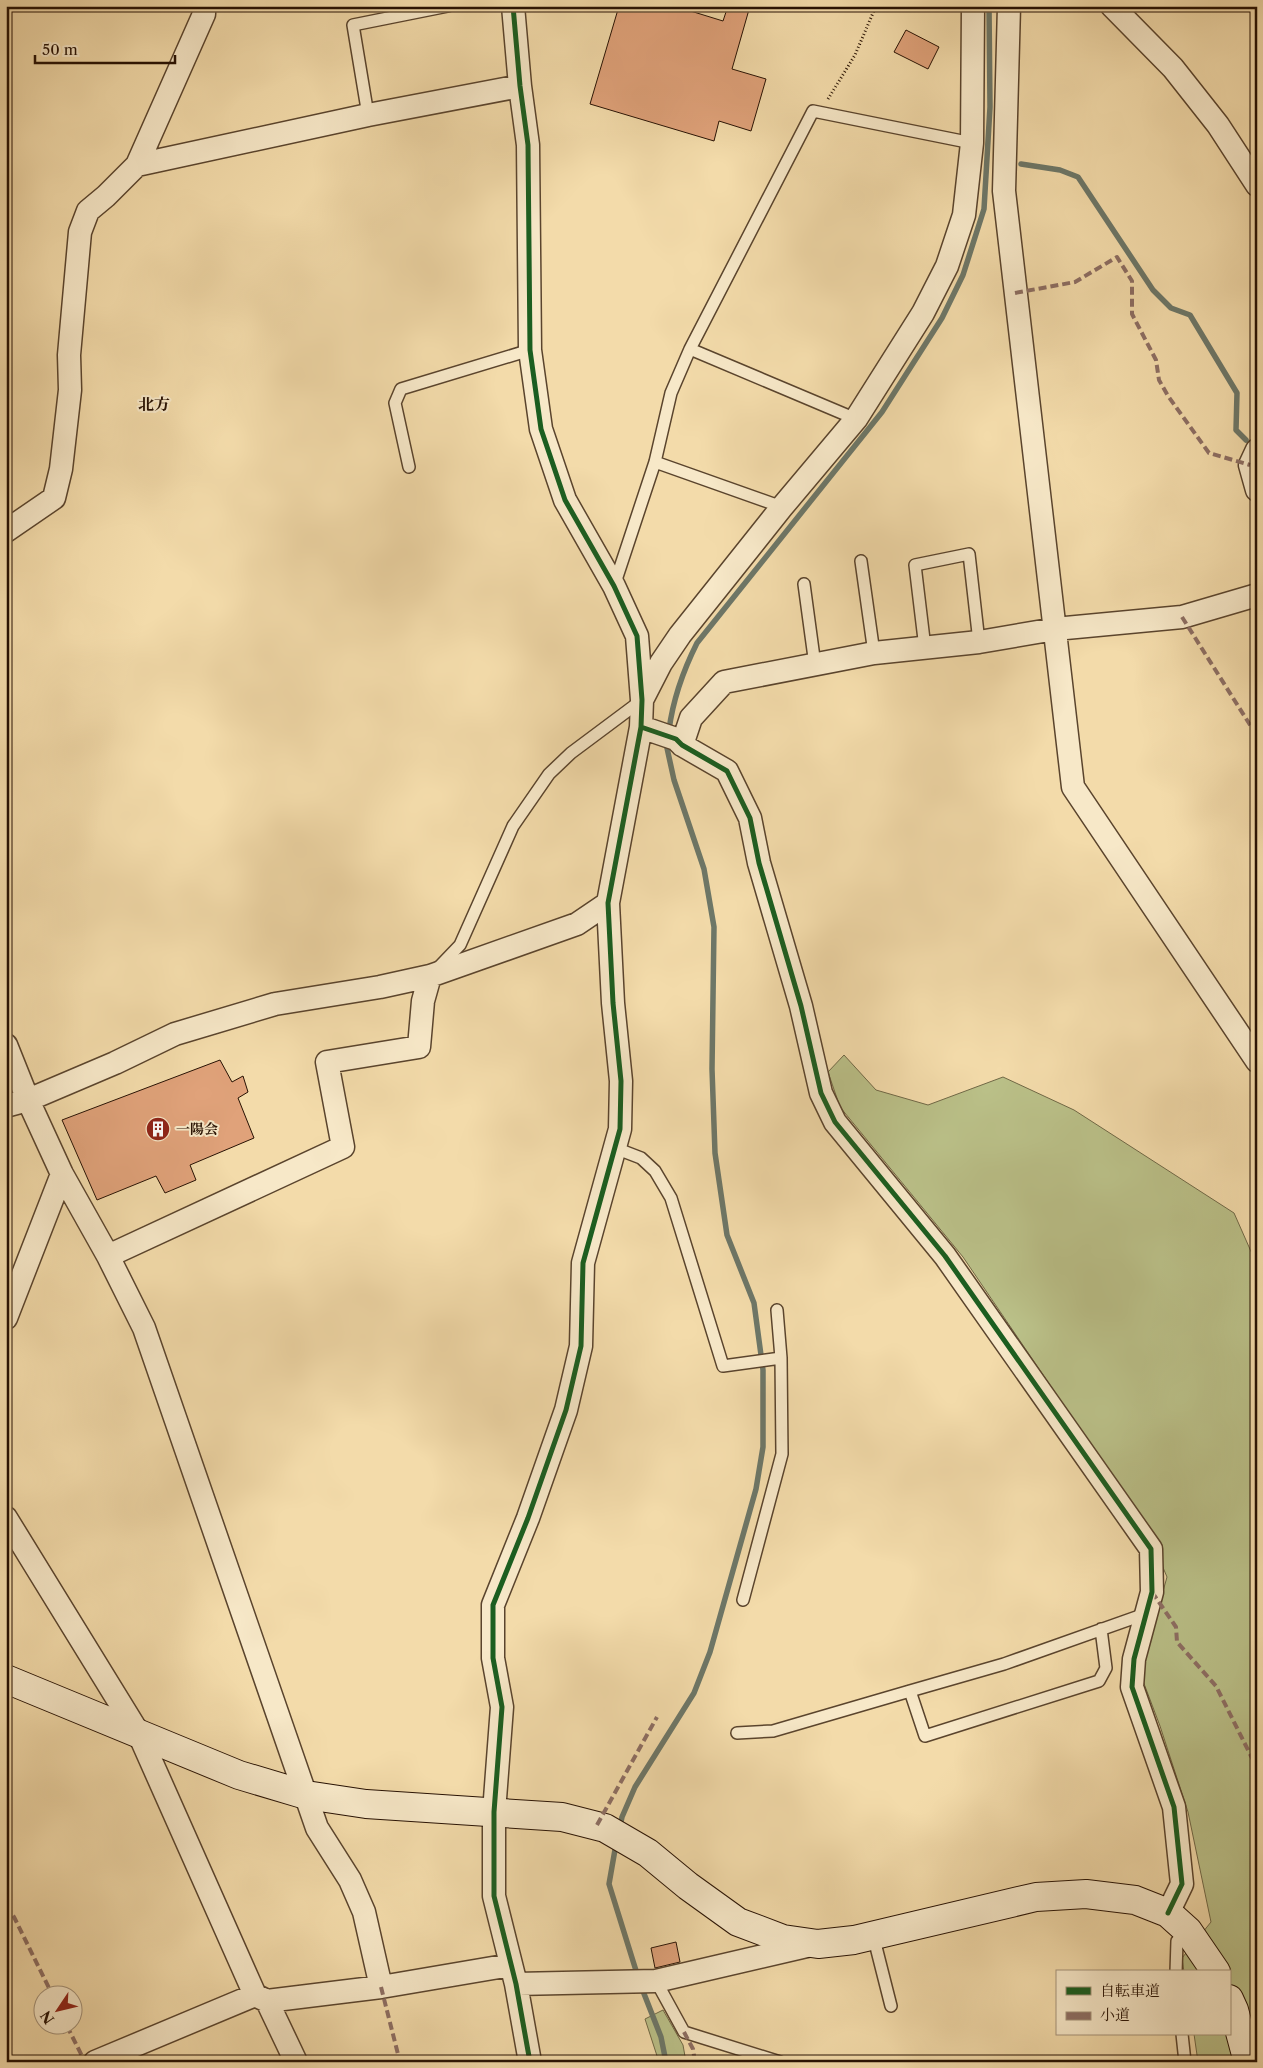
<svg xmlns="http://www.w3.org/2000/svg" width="1263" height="2068" font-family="'Libre Caslon Text','Noto Serif JP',serif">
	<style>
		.green { fill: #bac088; stroke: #706846 }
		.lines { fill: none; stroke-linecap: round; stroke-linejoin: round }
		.stream { stroke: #6d7768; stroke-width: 5.5 }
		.building { fill: #e0a27a; stroke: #271103 }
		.lane-casing { stroke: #5a442d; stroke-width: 14 }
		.street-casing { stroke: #5a442d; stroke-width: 25 }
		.secondary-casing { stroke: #271103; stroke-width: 30 }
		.path { stroke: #271103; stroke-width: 3; stroke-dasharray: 1 2.5; stroke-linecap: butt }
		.lane { stroke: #f7e8c8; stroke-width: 11 }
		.street { stroke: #f7e8c8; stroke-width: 22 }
		.secondary { stroke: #f7e8c8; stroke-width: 28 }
		.quiet { stroke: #8d6e63; stroke-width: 4; stroke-dasharray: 8 4; stroke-linecap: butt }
		.cycleway-casing { stroke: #f7e8c8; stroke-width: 8 }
		.cycleway { stroke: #1b5e20; stroke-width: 5 }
		.labels { text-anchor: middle; stroke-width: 4; stroke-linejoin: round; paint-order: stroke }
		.poi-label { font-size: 14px; font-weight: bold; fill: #271103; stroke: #f7e8c8; text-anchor: start }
		.quarter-label { font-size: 16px; font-weight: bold; fill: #271103; stroke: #f7e8c8 }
	</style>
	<rect width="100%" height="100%" fill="#f3dbaa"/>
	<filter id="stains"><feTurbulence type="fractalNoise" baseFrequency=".004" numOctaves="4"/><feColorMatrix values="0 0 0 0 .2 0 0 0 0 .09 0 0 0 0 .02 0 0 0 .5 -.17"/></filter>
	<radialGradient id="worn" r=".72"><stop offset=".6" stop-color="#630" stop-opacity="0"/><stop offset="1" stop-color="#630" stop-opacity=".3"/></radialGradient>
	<!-- green -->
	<path class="green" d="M844,1055L876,1090L928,1105L1003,1077L1074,1110L1234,1213L1257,1265V2062H1198L1194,2034H1229V1972H1184L1182,1958L1211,1922L1188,1812L1160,1726L1140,1673L1167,1577L1145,1525L963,1257L840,1107L828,1072Z
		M663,2010L683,2045L686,2062H659L645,2019Z"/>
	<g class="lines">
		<!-- stream -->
		<path class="stream" d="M1021,164L1060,170L1078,177L1153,290L1171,308L1190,315L1237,393L1236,430L1246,440
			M669,730C673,699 683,671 697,643L882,412L942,318L963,275L984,209L990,107L989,6
			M620,1827L622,1817L635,1787L694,1693L710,1652L756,1489L763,1447V1370L754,1303L727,1235L715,1153L712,1069L714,927L704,869L674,780L667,748L668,742
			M616,1844L609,1884L638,1977
			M641,1986L661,2037L666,2062"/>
	</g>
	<!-- building -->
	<path class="building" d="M619,6H685L684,9L723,21L728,6H750L732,69L766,79L751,131L719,121L714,141L590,104Z
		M906,30L939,47L928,69L894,52Z
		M220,1060L232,1082L243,1076L248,1092L238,1098L254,1138L190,1165L196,1180L165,1193L156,1176L97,1200L62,1120Z
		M676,1942L680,1962L655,1968L651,1948Z"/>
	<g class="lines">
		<!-- lane casing -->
		<g class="lane-casing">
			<path id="lane" d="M368,115L353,25L448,6
				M690,349L856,419
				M655,462L782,507
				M409,467L395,403L401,389L530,350
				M861,561L874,653
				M804,584L815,665
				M614,586L655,462L671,393L690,349L813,111L972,143
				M925,648L915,565L969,554L979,642
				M438,968L460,945L513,826L549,774L571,753L642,700
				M615,1148L641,1158L655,1171L671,1198L723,1366L781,1358
				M743,1600L782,1454L781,1358L777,1310
				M910,1691L925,1736L1099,1681L1106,1668L1101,1629
				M737,1733L773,1731L910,1691L1004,1664L1145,1614
				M873,1935L891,2006
				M1176,1972L1177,1941L1188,1931
				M656,1981L684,2032L780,2062
				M1182,2034L1185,2062"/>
		</g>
		<!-- street casing -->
		<g class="street-casing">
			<path id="street" d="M513,6L520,86L528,145L530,350L541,429L565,500L614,586L637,636L642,700L641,727L608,903L613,1003L621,1081L620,1129L583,1263L581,1346L566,1410L528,1518L493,1605V1658L502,1707L494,1812V1896L516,1984L530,2062
				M1009,6L1004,191L1073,787L1257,1061
				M1112,6L1173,68L1218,125L1257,185
				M137,165L368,115L520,86
				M1257,450L1250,465L1257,490
				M6,531L54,498L61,469L70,390L69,355L80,232L88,211L106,196L137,165L204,14V6
				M642,700L661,663L680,635L782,507L856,419L923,313L947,266L964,215L972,143L973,6
				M641,727L676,739L682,745L727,771L750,818L759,863L801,1006L821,1093L835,1122L945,1256L1151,1549L1152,1592L1134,1659L1132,1687L1174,1807L1182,1884L1168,1913
				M682,745L691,718L724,682L874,653L979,642L1055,629L1182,617L1257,595
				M6,1045L28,1100L62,1174L108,1256L144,1328L317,1828L350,1880L364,1912L381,1987
				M6,1106L28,1100L115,1063L175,1034L275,1004L380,987L430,976L577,924L608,903
				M108,1256L343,1147L327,1062L419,1047L423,1001L430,976
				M6,1318L62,1174
				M6,1518L139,1734L255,1995L267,2001L381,1987L510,1965
				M516,1984L656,1981L811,1945
				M267,2001L296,2062
				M95,2062L255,1995"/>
		</g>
		<!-- secondary casing -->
		<g class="secondary-casing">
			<path id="secondary" d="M6,1679L239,1775L306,1795L366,1804L562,1817L605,1828L648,1853L688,1886L738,1922L783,1939L818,1944L854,1940L1036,1897L1086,1894L1135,1900L1168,1913L1188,1931L1216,1972
				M1229,1999L1234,2010L1248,2062"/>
		</g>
		<!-- path -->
		<path class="path" d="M828,99L855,55L876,6"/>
		<!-- lane -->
		<use href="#lane" class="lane"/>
		<!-- street -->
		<use href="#street" class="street"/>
		<!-- secondary -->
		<use href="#secondary" class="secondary"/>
		<!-- quiet -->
		<path class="quiet" d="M1015,293L1075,282L1117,257L1132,281V314L1156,360L1159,380L1168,396L1209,453L1250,465
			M1182,617L1257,736
			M1152,1592L1176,1627L1177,1642L1216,1686L1257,1768
			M597,1825L657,1717
			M6,1906L14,1917L53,1996
			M381,1987L400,2062
			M67,2026L85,2062
			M684,2032L693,2049L695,2062"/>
		<!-- cycleway casing -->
		<g class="cycleway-casing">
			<path id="cycleway" d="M513,6L520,86L528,145L530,350L541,429L565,500L614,586L637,636L642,700L641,727L608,903L613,1003L621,1081L620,1129L583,1263L581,1346L566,1410L528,1518L493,1605V1658L502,1707L494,1812V1896L516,1984L530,2062
				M641,727L676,739L682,745L727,771L750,818L759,863L801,1006L821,1093L835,1122L945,1256L1151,1549L1152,1592L1134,1659L1132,1687L1174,1807L1182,1884L1168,1913"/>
		</g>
		<!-- cycleway -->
		<use href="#cycleway" class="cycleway"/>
	</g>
	<!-- icons -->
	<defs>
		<g id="building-disc" transform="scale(1.25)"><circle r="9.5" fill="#8f2418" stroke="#f7e8c8"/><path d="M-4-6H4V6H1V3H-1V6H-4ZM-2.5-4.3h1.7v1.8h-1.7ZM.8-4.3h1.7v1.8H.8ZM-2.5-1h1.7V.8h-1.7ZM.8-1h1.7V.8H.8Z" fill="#fff"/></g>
	</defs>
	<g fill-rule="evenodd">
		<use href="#building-disc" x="158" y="1129"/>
	</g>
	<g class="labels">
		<!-- poi labels -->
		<g class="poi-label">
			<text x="176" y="1134">一陽会</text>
		</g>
		<!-- quarter labels -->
		<g class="quarter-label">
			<text x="154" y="410">北方</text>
		</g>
	</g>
	<!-- margin -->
	<rect width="1263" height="2068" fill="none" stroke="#f3dbaa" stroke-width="25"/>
	<rect x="8" y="8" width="1248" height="2053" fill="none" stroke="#271103" stroke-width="2.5"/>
	<rect x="12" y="12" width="1238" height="2043" fill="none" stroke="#271103"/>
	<!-- legend -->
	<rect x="1056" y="1970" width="175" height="65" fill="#f7e8c8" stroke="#a49279"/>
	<rect x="1066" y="1987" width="25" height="8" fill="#1b5e20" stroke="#a49279"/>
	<text x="1100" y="1996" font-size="15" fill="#271103">自転車道</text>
	<rect x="1066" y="2012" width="25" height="8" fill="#8d6e63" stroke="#a49279"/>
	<text x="1100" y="2020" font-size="15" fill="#271103">小道</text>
	<!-- north arrow -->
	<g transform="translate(58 2010) rotate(235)"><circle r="24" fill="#f7e8c8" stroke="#a49279"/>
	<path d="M0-4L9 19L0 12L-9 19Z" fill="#8f2418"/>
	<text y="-8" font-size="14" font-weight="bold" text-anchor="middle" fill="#271103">N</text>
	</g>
	<!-- scale -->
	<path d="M35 55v8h140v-8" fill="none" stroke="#271103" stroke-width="2.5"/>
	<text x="42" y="55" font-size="15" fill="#271103" stroke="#f7e8c8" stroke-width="4" paint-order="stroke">50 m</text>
	<rect width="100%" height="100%" filter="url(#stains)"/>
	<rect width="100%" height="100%" fill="url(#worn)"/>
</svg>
